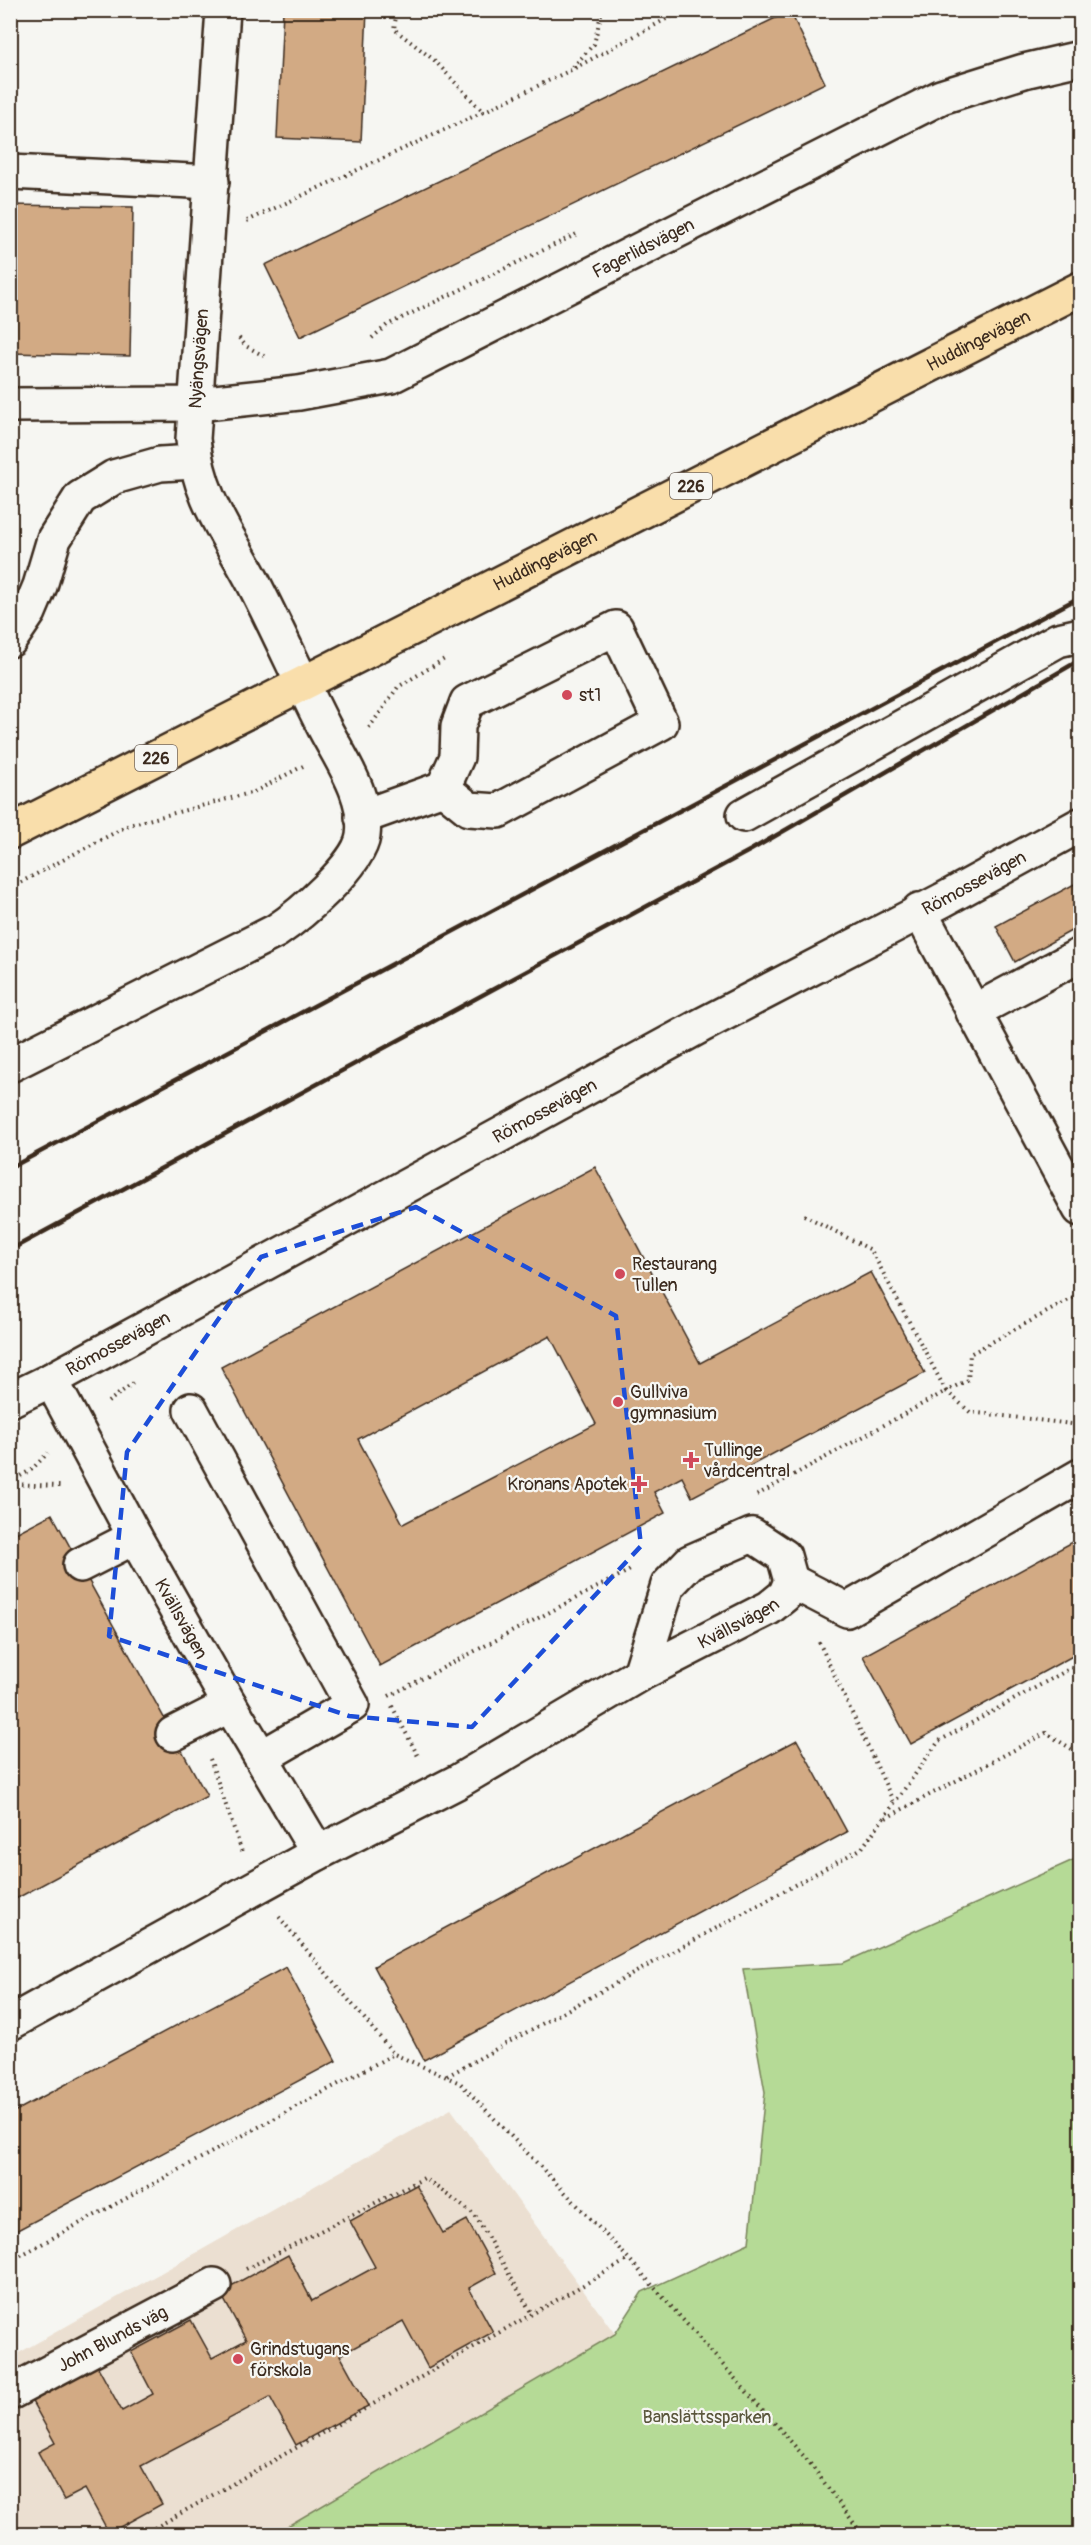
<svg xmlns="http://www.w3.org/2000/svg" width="1091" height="2545" font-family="Pangolin,sans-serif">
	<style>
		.built { fill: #ebdfd1 }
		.green { fill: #b5da96; stroke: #78825a; stroke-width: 1.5 }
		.building { fill: #d2aa84; stroke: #3b2a1e; stroke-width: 1.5; fill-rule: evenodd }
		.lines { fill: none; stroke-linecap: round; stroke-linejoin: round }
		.minor-casing { stroke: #3b2a1e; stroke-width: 38 }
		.major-casing { stroke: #3b2a1e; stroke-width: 38 }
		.path { stroke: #3b2a1e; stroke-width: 4; stroke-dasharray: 1.5 4.5; stroke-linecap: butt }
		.minor { stroke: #f6f6f2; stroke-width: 33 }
		.major { stroke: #f9deab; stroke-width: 33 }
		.rail { stroke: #3b2a1e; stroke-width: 4.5 }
		.marked { fill: none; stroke: #1d4ed8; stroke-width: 4.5; stroke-dasharray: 12 8; stroke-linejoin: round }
		.poi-dot { fill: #d1495b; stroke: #f6f6f2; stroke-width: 2 }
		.labels { text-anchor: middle; stroke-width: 4.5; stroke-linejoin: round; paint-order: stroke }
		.shield { fill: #f6f6f2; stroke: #73675e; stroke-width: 1.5 }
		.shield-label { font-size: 16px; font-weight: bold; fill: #3b2a1e }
		.street-label { font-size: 18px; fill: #3b2a1e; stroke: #f6f6f2 }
		.poi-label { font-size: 18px; fill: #3b2a1e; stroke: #f6f6f2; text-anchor: start }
		.park-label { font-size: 18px; fill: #5a563c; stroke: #f6f6f2 }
	</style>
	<rect width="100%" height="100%" fill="#f6f6f2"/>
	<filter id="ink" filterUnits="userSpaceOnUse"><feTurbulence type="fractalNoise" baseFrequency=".0167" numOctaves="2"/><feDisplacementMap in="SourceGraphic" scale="12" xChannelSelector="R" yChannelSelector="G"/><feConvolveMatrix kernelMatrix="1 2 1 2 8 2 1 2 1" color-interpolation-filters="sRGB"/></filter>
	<g filter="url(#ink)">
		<!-- built -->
		<path class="built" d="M451,2109L615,2334L274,2534H11L10,2358Z"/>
		<!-- green -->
		<path class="green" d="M1080,1857V2534H274L615,2334L642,2292L749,2243L765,2092L743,1969L843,1963Z"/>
		<!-- building -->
		<path class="building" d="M283,10H367L361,142L277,138Z
			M790,11L825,83L300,337L265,265Z
			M10,205L133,207L130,356L10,353Z
			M1080,881V926L1015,962L996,926Z
			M1080,1048V1076L1076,1069Z
			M595,1167L700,1363L871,1272L925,1373L692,1497L682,1477L654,1492L665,1513L380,1666L221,1367ZM550,1336L596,1424L403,1524L358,1439Z
			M52,1514L207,1796L10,1902V1536Z
			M1080,1538V1652L911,1744L863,1656Z
			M797,1740L847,1832L424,2060L374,1966Z
			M286,1967L336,2061L10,2234V2114Z
			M416,2185L443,2233L467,2220L496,2273L469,2288L493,2332L428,2368L403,2321L340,2355L368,2406L296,2445L270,2397L141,2466L162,2504L109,2533L85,2489L64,2500L38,2452L55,2443L29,2396L94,2360L122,2411L153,2394L131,2352L191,2320L212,2358L246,2340L220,2292L288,2255L312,2301L375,2267L350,2221Z"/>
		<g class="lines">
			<!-- minor casing -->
			<g class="minor-casing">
				<g id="minor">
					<path d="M10,172L212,182"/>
					<path id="s1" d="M10,405L196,404L299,393L391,376L941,97L1024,71L1080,58"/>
					<path d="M10,640L29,612L40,586L54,539L80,498L114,477L160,464L195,462"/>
					<path d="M744,815L1058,640L1080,635"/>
					<path d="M362,817L443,788L469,809L498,811L661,723L616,628L467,702L458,726L457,757L443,788"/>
					<path d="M919,910L1080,1209"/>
					<path d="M973,1012L1080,955"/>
					<path id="s2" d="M10,1065L276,931C300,915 359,865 363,836C368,796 341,760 324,727C299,678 277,628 252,580C226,531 198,496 193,439L223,10"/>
					<path id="s3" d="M51,1380L135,1537L230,1705L318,1853"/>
					<path id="s4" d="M10,1400L51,1380L702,1025L943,900L1080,825"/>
					<path d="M191,1410L352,1705L262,1757"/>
					<path d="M80,1565L135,1537"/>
					<path d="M791,1581L847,1610L1080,1476"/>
					<path d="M173,1734L230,1705"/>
					<path id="s5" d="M10,2023L318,1853L457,1782L640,1674L769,1608L785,1595L791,1581L784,1556L752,1535L690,1562L668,1585L640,1674"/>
					<path id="s6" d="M10,2393L214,2285"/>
				</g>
			</g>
			<!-- major casing -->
			<g class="major-casing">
				<g id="major">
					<path id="s7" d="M10,832L1080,289"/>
				</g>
			</g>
			<!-- path -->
			<path class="path" d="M573,67L594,44L602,10
				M483,112L571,70L683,10
				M247,221L483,112L434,60L394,29L397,10
				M239,338L246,346L264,356
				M372,338L387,325L579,233
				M369,728L398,687L446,658
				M10,888L129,825L254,792L303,766
				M804,1215L871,1250L946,1391L968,1380L970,1354L1080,1294
				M108,1402L136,1381
				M10,1482L31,1470L48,1453
				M10,1484L60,1486L63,1488
				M757,1495L946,1391L970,1412L1080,1425
				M819,1642L894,1803
				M389,1696L632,1569
				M392,1706L419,1758
				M210,1759L242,1852
				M886,1818L1046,1733L1080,1754
				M279,1917L394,2054L460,2083L629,2259L809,2462L862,2534
				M447,2076L862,1848L939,1741L1080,1663
				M10,2261L394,2054
				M246,2269L424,2178L475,2215L532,2314
				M144,2534L629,2259"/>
			<!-- minor -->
			<use href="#minor" class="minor"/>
			<!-- major -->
			<use href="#major" class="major"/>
			<!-- rail -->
			<path class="rail" d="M10,1168L1080,597
				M10,1250L751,850L1080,660"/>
		</g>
	</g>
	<!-- marked area -->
	<path class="marked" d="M416,1207L616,1316L641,1546L472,1727L349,1716L109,1636L127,1452L261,1257Z"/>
	<!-- markers -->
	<g class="poi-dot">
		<circle cx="567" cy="695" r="6"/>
		<circle cx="620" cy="1274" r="6"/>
		<circle cx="618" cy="1402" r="6"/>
		<path d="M688 1451h6v6h6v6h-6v6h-6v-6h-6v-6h6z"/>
		<path d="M636 1475h6v6h6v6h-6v6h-6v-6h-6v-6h6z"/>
		<circle cx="238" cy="2359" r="6"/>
	</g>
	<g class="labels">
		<!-- shield labels -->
		<g class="shield">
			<rect x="670" y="473" width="42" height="26" rx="4.5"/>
			<rect x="135" y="745" width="42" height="26" rx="4.5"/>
		</g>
		<g class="shield-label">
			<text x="691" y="492">226</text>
			<text x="156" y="764">226</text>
		</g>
		<!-- street labels -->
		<g class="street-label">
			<text dy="6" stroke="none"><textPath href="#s1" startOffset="666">Fagerlidsvägen</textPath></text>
			<text dy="6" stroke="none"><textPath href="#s7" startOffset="1086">Huddingevägen</textPath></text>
			<text dy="6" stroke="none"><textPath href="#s2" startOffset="945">Nyängsvägen</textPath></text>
			<text dy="6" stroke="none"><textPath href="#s7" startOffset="600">Huddingevägen</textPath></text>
			<text dy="6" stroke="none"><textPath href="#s4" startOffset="1094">Römossevägen</textPath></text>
			<text dy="6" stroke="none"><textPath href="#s4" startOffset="608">Römossevägen</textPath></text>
			<text dy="6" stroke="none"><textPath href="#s4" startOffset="122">Römossevägen</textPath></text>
			<text dy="6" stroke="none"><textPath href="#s3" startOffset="272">Kvällsvägen</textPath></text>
			<text dy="6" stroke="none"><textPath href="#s5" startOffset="831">Kvällsvägen</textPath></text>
			<text dy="6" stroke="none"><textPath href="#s6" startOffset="116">John Blunds väg</textPath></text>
		</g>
		<!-- poi labels -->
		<g class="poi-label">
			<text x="579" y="701">st1</text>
			<text x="632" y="1270">Restaurang<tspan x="632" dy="21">Tullen</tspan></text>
			<text x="630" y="1398">Gullviva<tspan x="630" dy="21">gymnasium</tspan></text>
			<text x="704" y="1456">Tullinge<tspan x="704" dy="21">vårdcentral</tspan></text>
			<text x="627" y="1490" text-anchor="end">Kronans Apotek</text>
			<text x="250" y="2355">Grindstugans<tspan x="250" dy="21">förskola</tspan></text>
		</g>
		<!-- park labels -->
		<g class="park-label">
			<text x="707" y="2423">Banslättssparken</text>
		</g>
	</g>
	<!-- margin -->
	<rect width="1091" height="2545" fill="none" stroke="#f6f6f2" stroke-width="36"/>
	<rect x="18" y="18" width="1055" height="2509" fill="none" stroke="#3b2a1e" stroke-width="2" filter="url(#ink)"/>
</svg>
